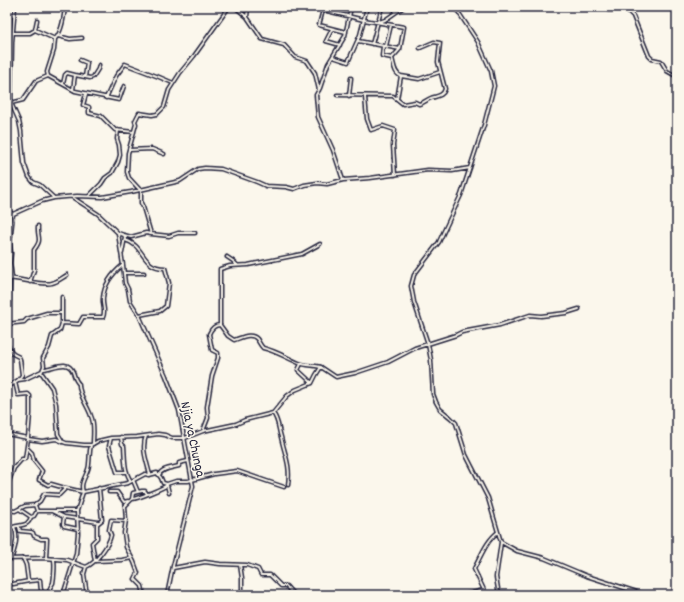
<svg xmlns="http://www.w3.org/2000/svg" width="684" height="602" font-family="Dekko,sans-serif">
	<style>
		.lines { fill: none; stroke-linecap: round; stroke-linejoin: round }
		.minor-casing { stroke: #22223b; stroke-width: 5 }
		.minor { stroke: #fbf7ec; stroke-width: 2 }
		.labels { text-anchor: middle; stroke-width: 3; stroke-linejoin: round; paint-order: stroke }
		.street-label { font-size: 14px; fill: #22223b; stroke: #fbf7ec }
	</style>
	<rect width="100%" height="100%" fill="#fbf7ec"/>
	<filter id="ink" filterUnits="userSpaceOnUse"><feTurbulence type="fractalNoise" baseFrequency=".025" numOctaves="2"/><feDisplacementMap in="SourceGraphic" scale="8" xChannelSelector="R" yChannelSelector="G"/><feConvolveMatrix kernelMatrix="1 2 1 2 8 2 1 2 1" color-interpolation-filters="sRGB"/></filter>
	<g filter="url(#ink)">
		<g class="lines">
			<!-- minor casing -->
			<g class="minor-casing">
				<path id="minor" d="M15,7L12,42L11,103L19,121L21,131L24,163L29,177L33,182L40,185L54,198L77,196L102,197L131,192L180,181L198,169L205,168L221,169L257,182L266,186L286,187L294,189L304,185L317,183L327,184L343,180L370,178L428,170L452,171L470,168
					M235,7L247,17L262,39L284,45L295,57L307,61L315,73L319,90
					M455,7L478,42L491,71L494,86L484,125L461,195L444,231L439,242L414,275L411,286L414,302L428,344L431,360L433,394L436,402L440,409L451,418L456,423L466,455L488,498L498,532L501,542L496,577L499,595
					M605,7L608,10H627L633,16L649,56L652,59L661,61L667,71L674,75
					M7,11L14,16
					M395,13L404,7
					M247,17L248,7
					M379,22L385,20L395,13L396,7
					M332,29L326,41L340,45
					M35,30L37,20
					M346,32L319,25L323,10L364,20L404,27L400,49L358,41
					M12,33H30L35,30L55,39L54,50L47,72L48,76
					M58,36L70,39L82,38
					M55,39C62,32 64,17 65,7
					M372,44L382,7
					M383,46L382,56L392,58
					M386,46L391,25
					M400,49L392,58C394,64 394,74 401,76
					M333,57L348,62L360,35L367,7
					M80,60L87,63L85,77
					M63,84L65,75L67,73L75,75
					M73,90L75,75L90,78L93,77L98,69L99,65
					M86,94L83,105L89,107V113L101,116L115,130L134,132
					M337,95L393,96L403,104L415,102L419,104C424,103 426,100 431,98C437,96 443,96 445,89L438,62L440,43L434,42L420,48
					M349,96L351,78
					M365,97L367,119L371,130L383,126L395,130L393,145L395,175
					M106,98L116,76L125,64L159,77L173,83
					M397,99L401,76L419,79L440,72
					M7,107L11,103L23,100L36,81L48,76L75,91L119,100L124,86
					M129,150L152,149L164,154
					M343,180L333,150L318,117L316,95L320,88L328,64L345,36L351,7
					M89,196L101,184L105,178L112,173L118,162L120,155L119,145L117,139L118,130
					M7,211L13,214L42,201L54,198
					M118,233L124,235L125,237L122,253
					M195,233H178L169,236L151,234L143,207L141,203V191L129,178L127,172L128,153L136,124L135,121L139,113L152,115L157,114L164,107L169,90L180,73L194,56L229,7
					M124,235L131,237L146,233L151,234
					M320,244L302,254L248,265L230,266L220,269V325L228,336L234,340C241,338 251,332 257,339C259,342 260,345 263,348C276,351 287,358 299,363C306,366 314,365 321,367
					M11,253L10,263L12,277
					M7,254L11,253L10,243L13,214
					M227,257L233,261L237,265
					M123,265L125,283L128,289L130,301L139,315L160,311L166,306L169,283L165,268C141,268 145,245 125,240
					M124,273H144
					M7,278C18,278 43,286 52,283C57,282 62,278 67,275
					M30,282L34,270V250C43,238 37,239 38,226
					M62,297V323
					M7,306L9,304L10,279
					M139,315L166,376L179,410L193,486L173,566L167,595
					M7,324L24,322L27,319L47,313H62
					M7,348L9,347L13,354L19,357L20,359L22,375L19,379
					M301,364L298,370L312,383
					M44,369C54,368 68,359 73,372C75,377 75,381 79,384C78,394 88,406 91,416C95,424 93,435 93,444
					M41,372L52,388L56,404L58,434L63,442
					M15,382L18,395L28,394L30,396V414L28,438
					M7,388L18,380L25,379L42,371L44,366L43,358L49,347L52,336L60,330L62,323L79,324L83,317H103C106,310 102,305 103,298C104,285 113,273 123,265L118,233L98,214L72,197
					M273,413C279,421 278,428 281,437C285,455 291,466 288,485
					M203,431L208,418L207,407L212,376L218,358V353L212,350L209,334C211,329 215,325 220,325
					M7,434L28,438V439L42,441L56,439L66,443L84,445H91L98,441L111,438L137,437L158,434L165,435L172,438H185L203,431L236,424L245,420L273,413L287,396L295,390L312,383L316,375L321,367L336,377L355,373L388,362L415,348L456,335L462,332L500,325L530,315L541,316L566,313L579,309
					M146,436C141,448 147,462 150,475
					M121,437L122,444L124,446C125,457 124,472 131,481
					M111,438L109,446L117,472H127
					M28,449L32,453L34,461L42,471L39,480L48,485L51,484L65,488
					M159,475C162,468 172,468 179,466V463L188,461
					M133,480L138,492
					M167,485L169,493
					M7,487L14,468L22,459H25L28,439
					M99,488L102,520L97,524V538L92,543L95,561L122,560L132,558
					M109,492H117L124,502L128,501
					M132,499C137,499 164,488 167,485
					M19,509L31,517
					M7,510L15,511L25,506L35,505L40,501L44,494L59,495L66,488L83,492C79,481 89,474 89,464C90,456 89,453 91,445
					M37,511H52L64,517L63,524L64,526L78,529
					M53,511H77
					M64,517L98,522
					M19,527L20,531L31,532L33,533L34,536L41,539H47L46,558
					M7,530C9,529 11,528 13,527C21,524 28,527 31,517L34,516L37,511L35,505
					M501,542L517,551L544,558L587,576L646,595
					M23,558L26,565L28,580L29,581L40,580C41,587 39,593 47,595
					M7,559L45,558L67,560L86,567C96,563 109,545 111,535L109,530L111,520L126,521
					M11,559C15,549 19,536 14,527
					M240,565L242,578V595
					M86,567L84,574L87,595
					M173,568L205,562L220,564L247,565L258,569L261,575H270L281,586H286L294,595
					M7,583L13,584L29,581
					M87,592L101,595
					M49,595C49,588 50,588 53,583C54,578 55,565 54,560
					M63,595L76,554L78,533L77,511L83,492L128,483L145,474L149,475L157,473L161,478L163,483L167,484L176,481H188L214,474L237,471L284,487
					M144,595L142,586L135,579L138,573L134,562L126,547L124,533L126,520L125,506L132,499L133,493L142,491H145L147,494
					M465,595L484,590L474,569C481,556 487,540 498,532"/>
			</g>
			<!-- minor -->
			<use href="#minor" class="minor"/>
		</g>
	</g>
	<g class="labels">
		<!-- street labels -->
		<g class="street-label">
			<text transform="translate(194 439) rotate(78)" y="5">Njia ya Chunga</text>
		</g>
	</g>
	<!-- margin -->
	<rect width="684" height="602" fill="none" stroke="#fbf7ec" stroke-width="24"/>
	<rect x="12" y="12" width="660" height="578" fill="none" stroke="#22223b" stroke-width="1.5" filter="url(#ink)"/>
</svg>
